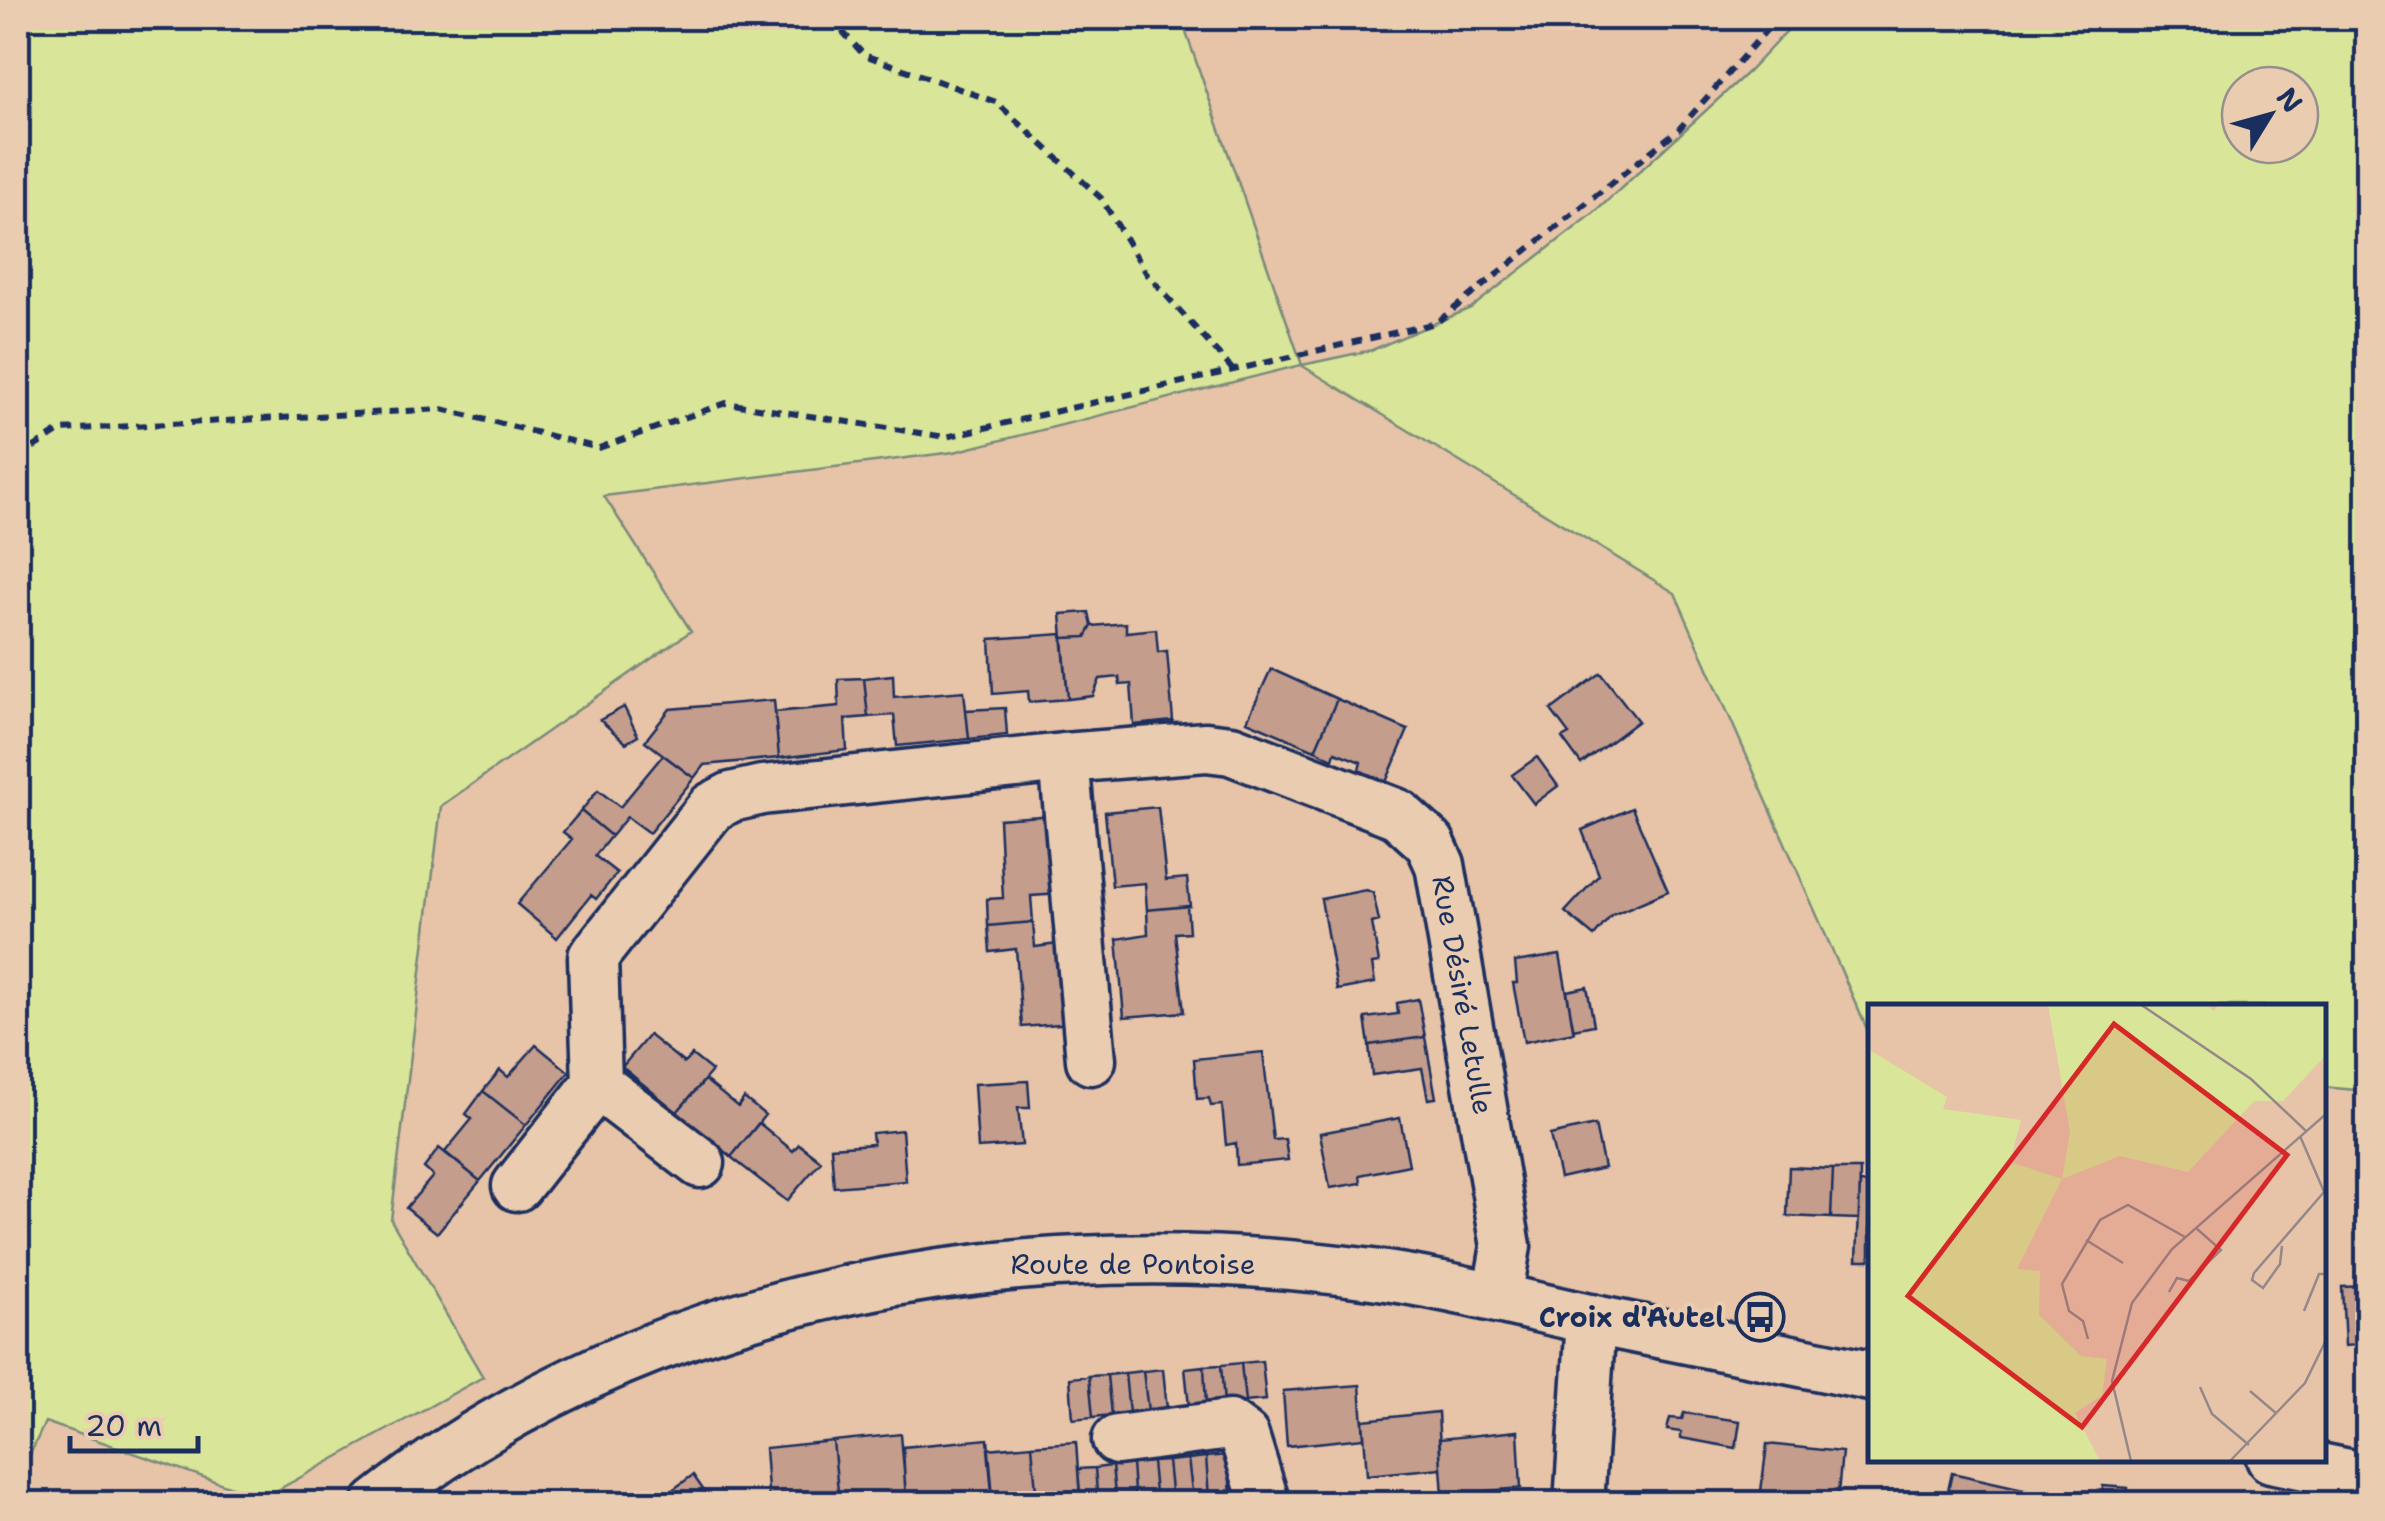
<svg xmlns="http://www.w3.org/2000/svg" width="2385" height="1521" font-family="'Shantell Sans',sans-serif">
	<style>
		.green { fill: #d9e598; stroke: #7a8a7b; stroke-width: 2.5; fill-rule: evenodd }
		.building { fill: #c59d8c; stroke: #1b2f5e; stroke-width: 2.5 }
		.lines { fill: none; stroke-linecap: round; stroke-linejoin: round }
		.minor-casing { stroke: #1b2f5e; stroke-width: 55 }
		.path { stroke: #1b2f5e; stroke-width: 6; stroke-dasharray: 10 8; stroke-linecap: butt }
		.minor { stroke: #eacdb1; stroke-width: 48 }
		.labels { text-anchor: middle; stroke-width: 8; stroke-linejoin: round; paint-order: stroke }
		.street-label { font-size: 28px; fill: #1b2f5e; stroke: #eacdb1 }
		.poi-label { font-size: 28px; font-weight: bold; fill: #1b2f5e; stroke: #eacdb1; text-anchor: end }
		.inset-road { fill: none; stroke: #95888a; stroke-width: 2.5 }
		.view { fill: #d62828; fill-opacity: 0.15; stroke: #d62828; stroke-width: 5 }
		.inset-edge { fill: none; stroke: #1b2f5e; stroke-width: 5 }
	</style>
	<rect width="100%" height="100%" fill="#e7c4a8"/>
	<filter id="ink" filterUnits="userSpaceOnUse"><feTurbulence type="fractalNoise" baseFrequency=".01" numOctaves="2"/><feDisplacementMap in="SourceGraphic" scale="20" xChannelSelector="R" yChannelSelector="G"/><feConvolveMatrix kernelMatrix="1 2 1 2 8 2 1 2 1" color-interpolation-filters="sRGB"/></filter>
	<g filter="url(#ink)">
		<!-- green -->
		<path class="green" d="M18,18H1181L1302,365L1372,350L1471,308L1594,213L1749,71L1799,18H2367V1091L2323,1087L2322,1006H1870V1036L1675,593L1301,365L954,452L604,496L691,631L441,806L391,1220L483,1377L263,1498L45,1422L18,1481ZM2240,85H2300V145H2240Z"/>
		<!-- building -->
		<path class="building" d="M1089,612L1092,626L1086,637L1063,638L1061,614Z
			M1126,623V632L1156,629L1158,652L1167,651L1173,721L1134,725L1131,684L1120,685L1119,677L1100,679L1093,696L1068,699L1063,638L1086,637L1092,626Z
			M1062,634L1068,699L1029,702L1028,691L993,694L990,639Z
			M1271,669L1337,699L1315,750L1247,721Z
			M1601,673L1638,721L1581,764L1562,738L1569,734L1551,710Z
			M893,675L894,697L964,691L969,739L897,746L894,715L868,717L864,678Z
			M864,678L868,717L845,719L847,750L779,758L775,712L839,706L838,679Z
			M1337,699L1408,730L1386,782L1359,770L1361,762L1335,752L1333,759L1315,750Z
			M774,700L779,758L704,765L694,778L645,741L670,709Z
			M624,707L638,736L626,743L600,720Z
			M1005,708L1007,735L969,739L966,710Z
			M663,755L694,778L649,833L627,817L611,836L581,811L598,790L620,807Z
			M1537,757L1558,786L1534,804L1512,775Z
			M1158,807L1166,880L1187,878L1190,906L1147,910L1145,883L1112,886L1105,812Z
			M1632,808L1668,891L1612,915L1594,936L1565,912L1599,875L1582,830Z
			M581,811L611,836L595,856L617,873L596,899L591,895L557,938L517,904L572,839L563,832Z
			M1055,815L1061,894L1031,896L1033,922L988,926L987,899L1003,898L999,819Z
			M1366,890L1373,893L1379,921L1372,923L1379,963L1372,964L1375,983L1337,990L1321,899Z
			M1187,906L1189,932L1175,933L1184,1012L1124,1017L1117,939L1148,934L1147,910Z
			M1033,922L1035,947L1065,943L1072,1023L1022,1027L1016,949L990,952L988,926Z
			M1560,955L1574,1032L1524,1042L1513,983H1517L1515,962Z
			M1587,987L1594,1025L1573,1029L1567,991Z
			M1418,999L1425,1037L1369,1045L1365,1018L1398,1014L1397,1003Z
			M649,1035L684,1063L692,1055L712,1071L677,1112L622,1067Z
			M1425,1037L1436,1098L1428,1099L1422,1068L1372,1075L1369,1045Z
			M536,1045L569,1072L526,1125L483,1091L500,1070L508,1077Z
			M1263,1052L1273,1140L1285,1139L1288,1160L1237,1165L1236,1143L1226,1145L1222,1105L1211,1106L1209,1098L1197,1099L1194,1059Z
			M705,1080L738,1107L744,1098L765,1115L731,1157L677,1112Z
			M1028,1081L1030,1108H1018L1022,1145L978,1148L974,1084Z
			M483,1091L526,1125L480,1181L445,1152L472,1119L466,1114Z
			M1400,1118L1409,1165L1360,1175L1361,1183L1330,1188L1320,1133Z
			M759,1123L793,1151L799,1144L821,1161L787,1201L731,1157Z
			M1595,1125L1604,1168L1560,1178L1550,1135Z
			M902,1130L906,1181L834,1187L831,1147L873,1144L872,1133Z
			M439,1148L480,1181L437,1233L406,1208L433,1176L424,1168Z
			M1789,1167L1833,1169L1831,1218L1787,1216Z
			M1833,1169H1860L1859,1219L1831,1218Z
			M1860,1183L1870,1184V1260H1857Z
			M2368,1286V1344L2345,1346L2342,1287Z
			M1262,1361L1266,1400L1245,1402L1241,1363Z
			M1241,1363L1245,1402L1224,1404L1221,1365Z
			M1221,1365L1224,1404L1206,1406L1204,1366Z
			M1204,1366L1206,1406L1189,1407L1185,1368Z
			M1163,1369L1167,1409L1148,1411L1143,1371Z
			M1143,1371L1148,1411L1129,1413L1125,1373Z
			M1125,1373L1129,1413L1111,1415L1107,1375Z
			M1107,1375L1111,1415L1093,1417L1089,1376Z
			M1089,1376L1093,1417L1073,1419L1070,1378Z
			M1360,1385L1364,1438L1287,1446L1283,1391Z
			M1438,1412L1441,1468L1367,1475L1363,1420Z
			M1684,1413L1740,1421L1736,1448L1681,1438V1432L1667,1430L1670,1418L1682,1419Z
			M1518,1431L1521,1488L1443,1495L1439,1439Z
			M901,1434L906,1495L839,1501L833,1441Z
			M988,1439L993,1498L906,1504L903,1447Z
			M833,1441L839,1501L769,1504L765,1448Z
			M1076,1442L1080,1498L1037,1502L1032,1445Z
			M1767,1444L1842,1452L1837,1504L1760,1499Z
			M1032,1445L1037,1502L993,1504L988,1449Z
			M1228,1455L1231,1496L1209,1498L1206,1457Z
			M1206,1457L1209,1498L1193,1499L1188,1459Z
			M1188,1459L1193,1499L1172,1501L1168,1461Z
			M1168,1461L1172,1501L1156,1503L1152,1462Z
			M1152,1462L1156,1503L1135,1504L1132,1464Z
			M1132,1464L1135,1504H1116L1112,1466Z
			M1112,1466L1116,1504H1098L1095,1468Z
			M1095,1468L1098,1504H1081L1078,1469Z
			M1952,1473L2032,1491L2029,1504H1945Z
			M693,1475L713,1504H659L657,1501Z
			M2103,1486L2128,1488L2127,1502L2102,1499Z"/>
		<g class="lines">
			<!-- minor casing -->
			<g class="minor-casing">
				<path id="minor" d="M1064,758L1091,1060
					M597,1084L700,1163
					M517,1186L597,1084L593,957L712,807L731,797L762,790L1064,758L1206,747L1231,750L1398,814L1430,843L1440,865L1506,1246L1497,1298
					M1117,1440L1229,1425L1244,1436L1265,1504
					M2271,1458L2368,1478
					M377,1504C655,1285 1029,1228 1372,1274C1447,1284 1520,1304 1594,1320C1686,1339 1778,1357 1870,1376
					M1579,1504L1591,1319"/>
			</g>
			<!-- path -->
			<path class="path" d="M830,18L864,55L996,102L1101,198L1147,274L1232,369
				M18,457L61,430L442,409L599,448L726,403L946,437L1436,323L1679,129L1777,18"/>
			<!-- minor -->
			<use href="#minor" class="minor"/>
		</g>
	</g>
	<!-- icons -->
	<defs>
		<g id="bus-ring" transform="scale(2.5)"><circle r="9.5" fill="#eacdb1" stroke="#1b2f5e" stroke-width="1.5"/><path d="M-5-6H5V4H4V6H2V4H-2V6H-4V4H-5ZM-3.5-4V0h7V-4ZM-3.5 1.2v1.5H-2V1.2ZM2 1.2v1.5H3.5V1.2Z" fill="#1b2f5e"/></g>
	</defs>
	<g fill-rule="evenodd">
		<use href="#bus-ring" x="1760" y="1317"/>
	</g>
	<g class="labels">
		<!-- street labels -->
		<g class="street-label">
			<text transform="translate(1463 995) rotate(80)" y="10">Rue Désiré Letulle</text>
			<text x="1133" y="1274">Route de Pontoise</text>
		</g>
		<!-- poi labels -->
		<g class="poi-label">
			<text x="1725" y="1327">Croix d'Autel</text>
		</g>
	</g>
	<!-- overview -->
	<g transform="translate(1868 1004)">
		<rect width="458" height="458" fill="#e7c4a8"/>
		<path d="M180,0H337L346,7L351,0H457V52L415,97H386L320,168L252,152L194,175L149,265L172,267L171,311L213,352L239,355L234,391L207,409L232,457H0V45L79,93L75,105L153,116L142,158L194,175L202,128Z" fill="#d9e598"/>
		<path class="inset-road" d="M272,0L383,75L438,127M432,132L457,190M218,236L255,259M414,242L412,260L395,284L384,276L386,269L456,188M301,288L309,274L321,277L353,246L328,224M436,307L451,270H458M220,335L215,317L201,307L194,280L232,216L260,201L317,233M332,383L344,410L381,441M382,387L409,410M263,457L244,377L264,299L304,245L458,110M362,457L437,379L458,336"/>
		<path class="view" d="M246,20L419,151L214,423L40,292Z"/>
		<rect width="458" height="458" class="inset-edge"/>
	</g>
	<!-- margin -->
	<rect width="2385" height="1521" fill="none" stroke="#eacdb1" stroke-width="60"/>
	<rect x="30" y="30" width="2325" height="1461" fill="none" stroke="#1b2f5e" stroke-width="4" filter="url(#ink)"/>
	<!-- north arrow -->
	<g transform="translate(2270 115) rotate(53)"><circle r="48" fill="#eacdb1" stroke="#978e90" stroke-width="2.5"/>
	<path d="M0-8L18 38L0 25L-18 38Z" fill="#1b2f5e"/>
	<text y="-15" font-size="28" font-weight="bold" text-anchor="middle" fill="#1b2f5e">N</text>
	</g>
	<!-- scale -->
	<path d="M70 1436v15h128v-15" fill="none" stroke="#1b2f5e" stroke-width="5"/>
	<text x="85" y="1436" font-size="30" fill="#1b2f5e" stroke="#eacdb1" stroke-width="8" paint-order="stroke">20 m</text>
</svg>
